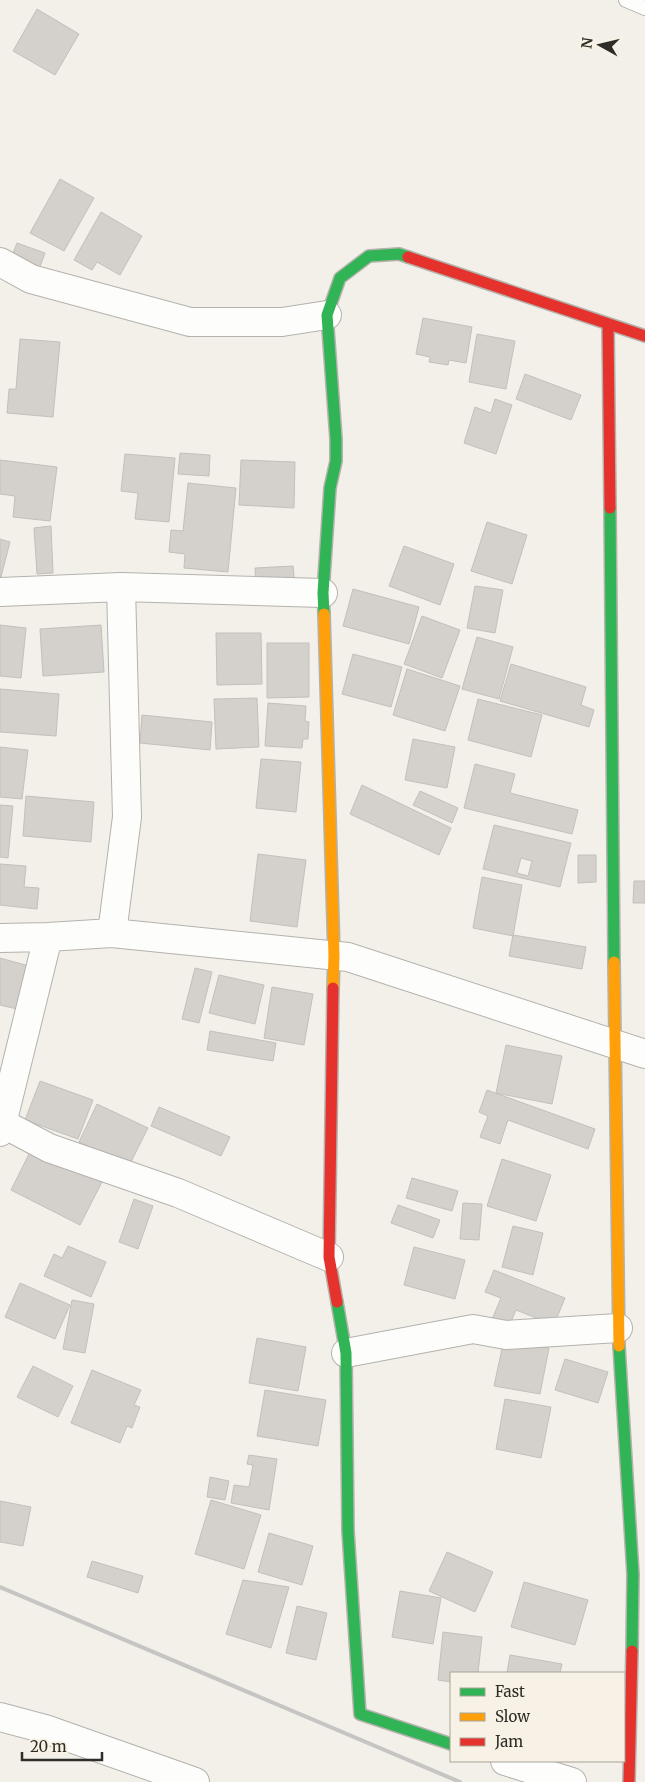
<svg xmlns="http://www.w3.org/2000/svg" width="645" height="1782" font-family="Merriweather,serif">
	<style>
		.building { fill: #d4d0cc; stroke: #c3bfbc; fill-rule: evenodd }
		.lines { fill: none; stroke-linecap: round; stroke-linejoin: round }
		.lane-casing { stroke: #b4b2ad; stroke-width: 16 }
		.street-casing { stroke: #b4b2ad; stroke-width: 30 }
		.fast-casing { stroke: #b4b2ad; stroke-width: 14 }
		.slow-casing { stroke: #b4b2ad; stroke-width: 14 }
		.jam-casing { stroke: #b4b2ad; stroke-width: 14 }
		.lane { stroke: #fdfdfc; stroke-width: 14 }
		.street { stroke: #fdfdfc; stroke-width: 28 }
		.fast { stroke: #30b455; stroke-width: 11 }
		.slow { stroke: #ff9f0a; stroke-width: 11 }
		.jam { stroke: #e5322d; stroke-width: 11 }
		.rail { stroke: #c6c5c3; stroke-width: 4 }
	</style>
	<rect width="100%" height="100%" fill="#f3f0e9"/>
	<!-- building -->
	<path class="building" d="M37,9L79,34L55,75L13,51Z
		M60,179L94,198L64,251L30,233Z
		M101,212L142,236L120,275L97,262L92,270L74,260Z
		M17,243L45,253L38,272L10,261Z
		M423,318L472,327L466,363L449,360L448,365L429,362L430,357L416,354Z
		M477,334L515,341L506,389L469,382Z
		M20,339L60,342L53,417L7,413L9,389H16Z
		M525,374L581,395L571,420L516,399Z
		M495,399L512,405L496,454L464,443L475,407L491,413Z
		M180,453L210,455L209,476L178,474Z
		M125,454L175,458L169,522L135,519L138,493L121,491Z
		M0,460L57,467L50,521L13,517L15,496L0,494Z
		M241,460L295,462L294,508L239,505Z
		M188,483L236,488L228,572L184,568L185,554L169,552L171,530L183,531Z
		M487,522L527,535L512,584L471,571Z
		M51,526L53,573L37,574L34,528Z
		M0,539L10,542L1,577H0Z
		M404,546L454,564L440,605L389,586Z
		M293,566L295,586L256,588L255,568Z
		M475,586L503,590L495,633L467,628Z
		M353,589L419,607L409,644L343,626Z
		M422,616L460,630L442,678L404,664Z
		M0,625L26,628L21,678L0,676Z
		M101,625L104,672L43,676L40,629Z
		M216,633H261L262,684L217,685Z
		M477,637L513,647L499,699L462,689Z
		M267,643H309V697L267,698Z
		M353,654L402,667L391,707L342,694Z
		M511,664L586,687L581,705L594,710L589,727L500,701Z
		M407,669L460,686L445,731L393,715Z
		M0,689L59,694L56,736L0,732Z
		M257,698L259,747L216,749L214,699Z
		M478,699L542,715L531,757L468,740Z
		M268,703L306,706L305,721L309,722L308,739H303L302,748L265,746Z
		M142,715L212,722L210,750L140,743Z
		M413,739L455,747L447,788L405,780Z
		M0,747L28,750L22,799L0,797Z
		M261,759L301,762L296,812L256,808Z
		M475,764L515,774L510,793L578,810L572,834L464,808Z
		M362,785L451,828L439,855L350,814Z
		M420,791L458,808L452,823L413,805Z
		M26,796L94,802L91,842L23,836Z
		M0,805L13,806L8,858L0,857Z
		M494,825L571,843L560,887L483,869ZM521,858L532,861L528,876L517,873Z
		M258,854L306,860L297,927L250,921Z
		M578,855H596V882L578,883Z
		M0,864L26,866L24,887L39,888L37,909L0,905Z
		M482,877L522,885L513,936L473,928Z
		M634,881H645V903H633Z
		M513,935L586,947L582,969L509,956Z
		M0,958L29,966L17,1009L0,1005Z
		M195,968L212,972L199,1023L182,1019Z
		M219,975L264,985L255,1024L209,1013Z
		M272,987L313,994L304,1045L264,1038Z
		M210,1031L276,1043L273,1061L207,1050Z
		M506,1045L562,1056L552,1104L496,1093Z
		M40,1081L93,1100L78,1139L25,1120Z
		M487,1090L595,1129L588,1149L508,1120L500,1144L480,1137L488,1116L479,1112Z
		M97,1104L148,1128L129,1166L79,1142Z
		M159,1107L230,1137L221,1156L151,1126Z
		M33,1146L102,1182L80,1225L11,1190Z
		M502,1159L551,1175L536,1221L487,1206Z
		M412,1178L458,1191L452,1211L406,1198Z
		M134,1199L153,1206L138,1249L119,1242Z
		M463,1203L482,1204L479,1240L460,1239Z
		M398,1205L440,1220L433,1238L391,1223Z
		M513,1226L543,1233L533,1275L502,1267Z
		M68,1246L106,1262L91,1297L44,1276L54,1254L62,1258Z
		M414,1247L465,1260L455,1299L404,1285Z
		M494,1270L565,1298L554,1325L516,1310L507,1331L490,1324L501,1298L485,1292Z
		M20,1283L70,1305L55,1339L5,1317Z
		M72,1300L94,1304L85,1353L63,1349Z
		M257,1338L306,1347L298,1391L249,1383Z
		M504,1339L549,1348L540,1394L494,1386Z
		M565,1359L608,1372L598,1403L555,1390Z
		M33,1366L73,1386L58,1417L17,1397Z
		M92,1370L141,1390L134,1405L140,1407L132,1428L127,1426L120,1443L71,1423Z
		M265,1390L326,1400L318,1446L257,1436Z
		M505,1399L551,1407L541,1458L496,1449Z
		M249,1455L277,1459L269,1510L231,1503L234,1485L249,1487L253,1465L247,1464Z
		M210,1477L229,1481L225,1500L207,1497Z
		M211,1500L261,1515L244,1569L195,1554Z
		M0,1501L31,1507L23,1546L0,1542Z
		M269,1533L313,1546L302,1585L258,1572Z
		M447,1552L493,1572L475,1612L429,1591Z
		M92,1561L143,1576L138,1593L87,1577Z
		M243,1580L289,1587L271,1648L226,1634Z
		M524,1582L588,1600L575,1645L511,1627Z
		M400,1591L441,1598L433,1644L392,1637Z
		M297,1606L327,1613L316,1660L286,1653Z
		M443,1632L482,1637L478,1673H451V1682L438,1680Z
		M510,1655L562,1664L560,1673H507Z"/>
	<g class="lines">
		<!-- lane casing -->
		<g class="lane-casing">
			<path id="lane" d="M626,0L645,8"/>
		</g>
		<!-- street casing -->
		<g class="street-casing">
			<path id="street" d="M0,262L31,279L190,322H282L327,315
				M0,592L121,587L323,593
				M112,933L127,817L121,587
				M0,938L48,937L112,933L348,957L645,1054
				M2,1123L49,1148L178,1193L329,1257
				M0,1132L48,937
				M346,1353L473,1329L506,1335L618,1328
				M0,1717L45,1729L195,1782
				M505,1761L572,1782"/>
		</g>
		<!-- fast casing -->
		<g class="fast-casing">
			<path id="fast" d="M610,508L614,962
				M324,614L323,593L330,488L336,461V439L327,315L340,278L369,256L399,254L408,257
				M337,1302L346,1353L348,1531L360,1714L451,1744
				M619,1346L633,1574L632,1651"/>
		</g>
		<!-- slow casing -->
		<g class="slow-casing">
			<path id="slow" d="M324,614L334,956L333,988
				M614,962L619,1346"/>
		</g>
		<!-- jam casing -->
		<g class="jam-casing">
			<path id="jam" d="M408,257L645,336
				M608,324L610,508
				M333,988L329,1257L337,1302
				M629,1782L632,1651"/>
		</g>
		<!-- lane -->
		<use href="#lane" class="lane"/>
		<!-- street -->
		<use href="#street" class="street"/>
		<!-- fast -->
		<use href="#fast" class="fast"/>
		<!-- slow -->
		<use href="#slow" class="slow"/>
		<!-- jam -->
		<use href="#jam" class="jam"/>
		<!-- rail -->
		<path class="rail" d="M0,1587L460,1782"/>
	</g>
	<!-- legend -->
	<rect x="450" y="1672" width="175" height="90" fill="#f7f2e5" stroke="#a7a399"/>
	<rect x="460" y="1688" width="25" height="8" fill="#30b455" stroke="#a7a399"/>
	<text x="495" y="1697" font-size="15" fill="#2f2d28">Fast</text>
	<rect x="460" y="1713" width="25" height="8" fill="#ff9f0a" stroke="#a7a399"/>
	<text x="495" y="1722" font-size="15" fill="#2f2d28">Slow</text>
	<rect x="460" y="1738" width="25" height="8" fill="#e5322d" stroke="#a7a399"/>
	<text x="495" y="1747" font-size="15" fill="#2f2d28">Jam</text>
	<!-- north arrow -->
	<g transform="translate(600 45) rotate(278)" stroke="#f7f2e5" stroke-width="4" paint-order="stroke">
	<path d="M0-4L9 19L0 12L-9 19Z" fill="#2f2d28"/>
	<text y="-8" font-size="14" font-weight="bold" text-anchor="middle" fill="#2f2d28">N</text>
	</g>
	<!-- scale -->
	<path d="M22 1752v8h80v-8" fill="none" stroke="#2f2d28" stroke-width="2.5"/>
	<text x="30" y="1752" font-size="15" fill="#2f2d28" stroke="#f7f2e5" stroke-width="4" paint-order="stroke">20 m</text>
</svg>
